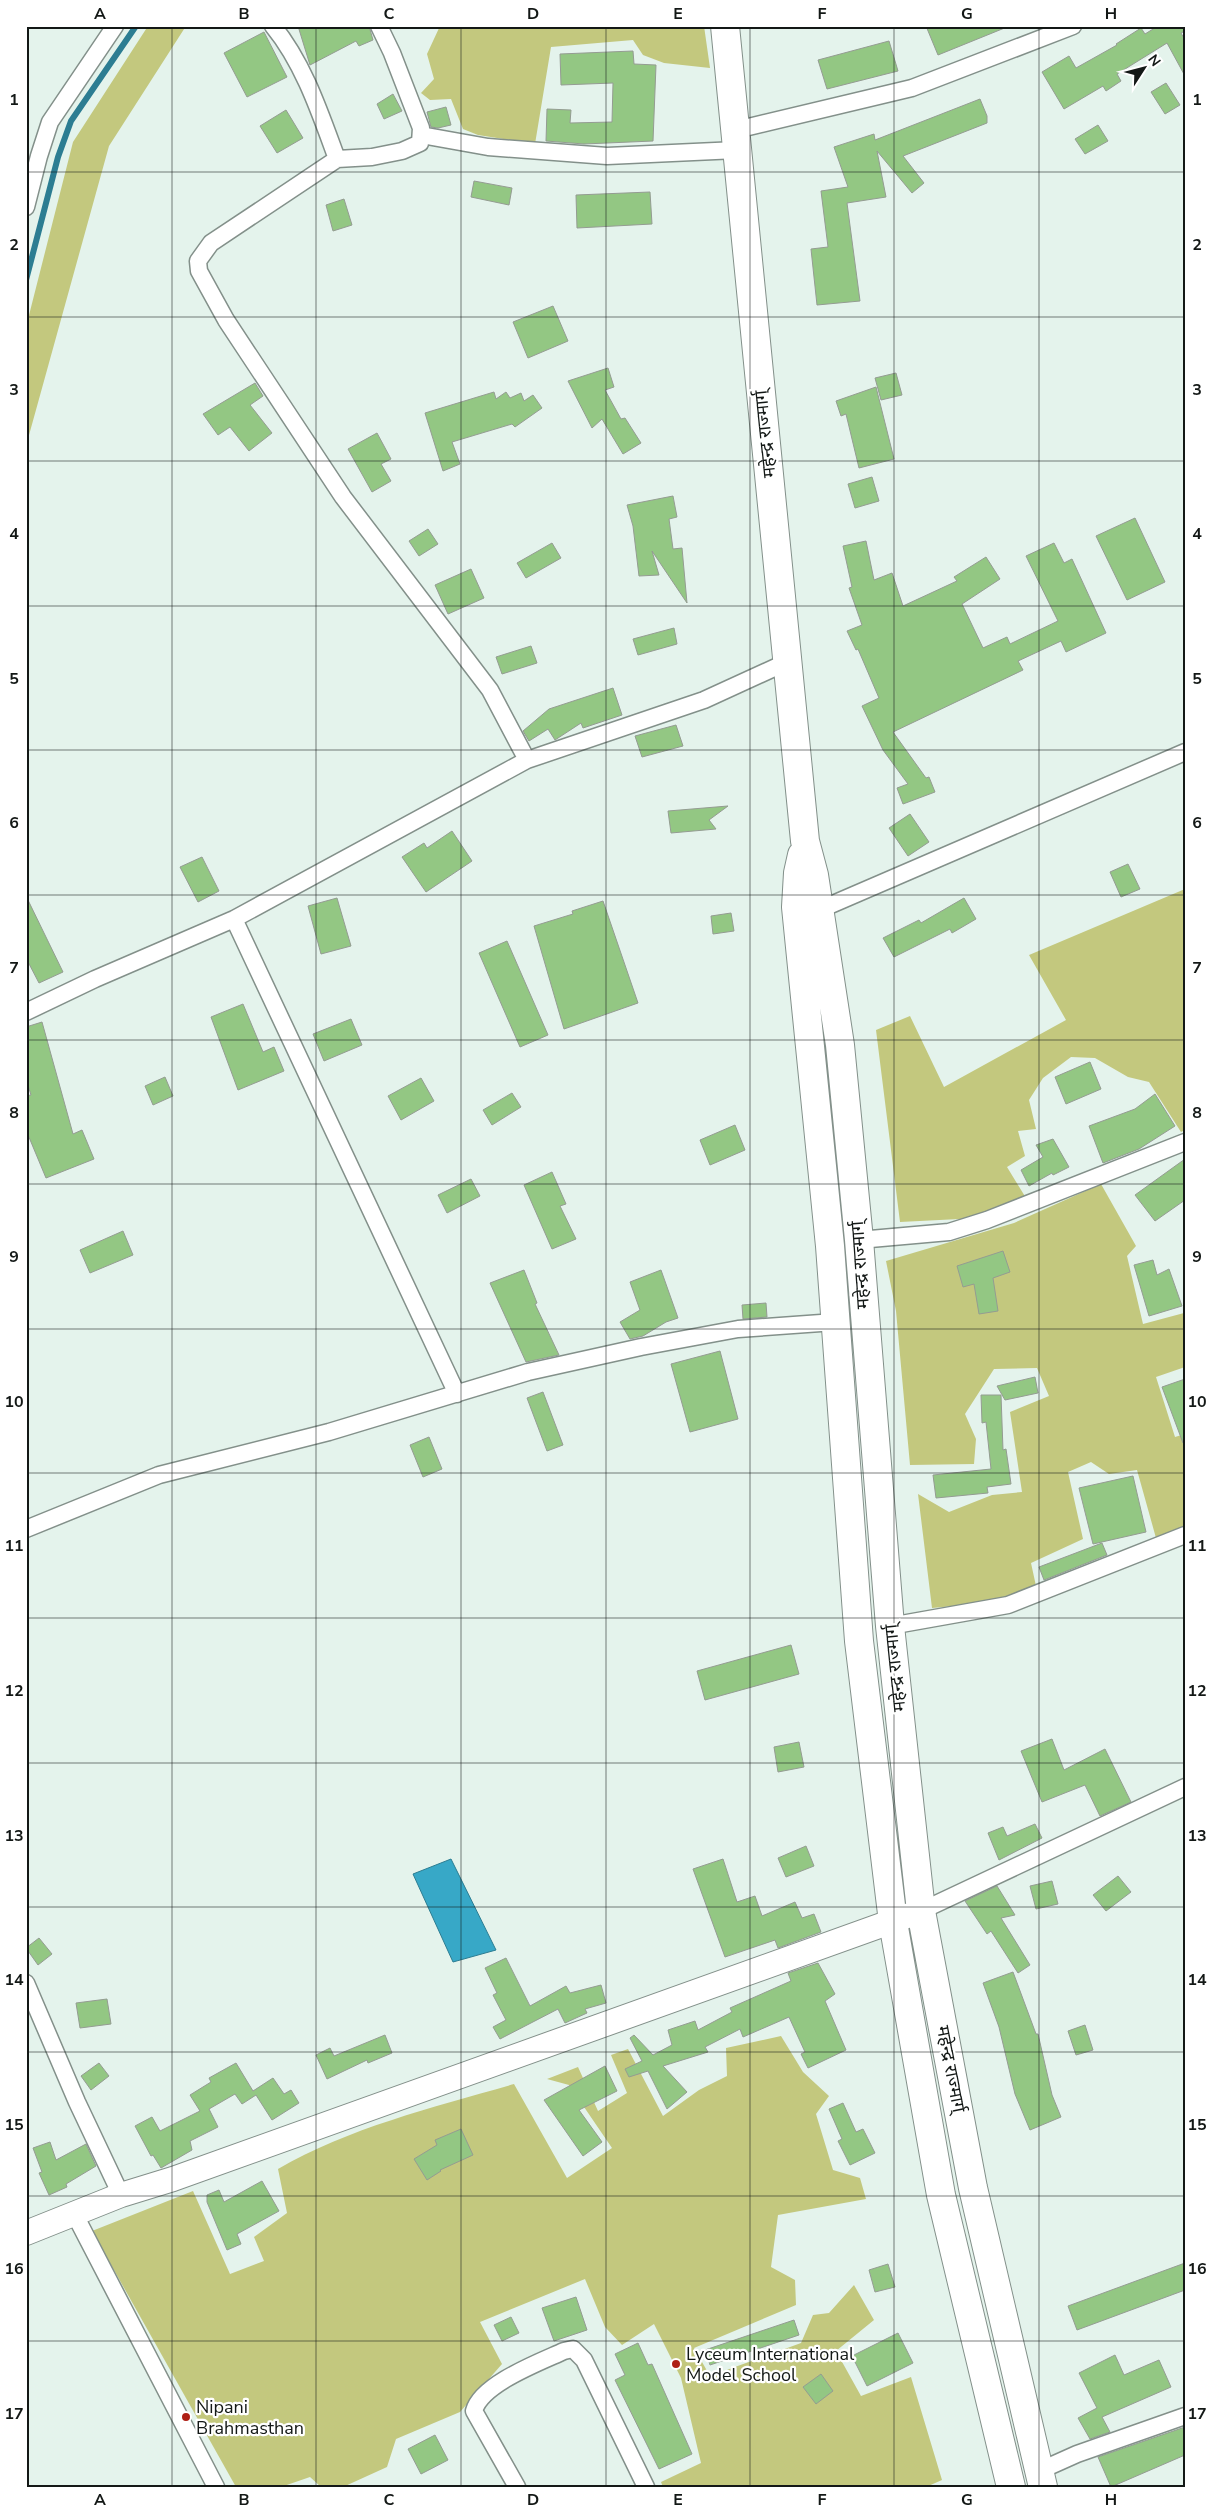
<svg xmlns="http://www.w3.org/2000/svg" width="1211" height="2513" font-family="'Nunito Sans','Noto Sans Devanagari',sans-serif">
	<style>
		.green { fill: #c3c87e }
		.water { fill: #37a8c7; stroke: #2c7d92 }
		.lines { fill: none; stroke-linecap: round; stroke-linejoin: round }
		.stream { stroke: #2c7d92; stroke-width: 6 }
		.building { fill: #93c783; stroke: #949c92 }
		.minor-casing { stroke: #83908a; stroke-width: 19 }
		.secondary-casing { stroke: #83908a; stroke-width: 26 }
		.trunk-casing { stroke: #83908a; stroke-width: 30 }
		.minor { stroke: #fff; stroke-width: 16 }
		.secondary { stroke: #fff; stroke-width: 24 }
		.trunk { stroke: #fff; stroke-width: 28 }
		.grid { fill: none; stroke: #131816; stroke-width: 1; stroke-opacity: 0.55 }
		.poi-dot { fill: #ae1f15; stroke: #fff; stroke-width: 2 }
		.labels { text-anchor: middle; stroke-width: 4.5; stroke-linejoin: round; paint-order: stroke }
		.street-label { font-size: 18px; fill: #131816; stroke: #fff }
		.poi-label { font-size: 18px; fill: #131816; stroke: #fff; text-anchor: start }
		.neatline { fill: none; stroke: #131816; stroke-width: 2 }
		.grid-label { font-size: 16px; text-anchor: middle; font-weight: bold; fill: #131816 }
	</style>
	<rect width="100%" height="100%" fill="#e4f3ec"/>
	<!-- green -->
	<path class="green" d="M148,26H186L109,146L26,446V327L73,142Z
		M440,26H704L710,68L664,63L643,55L633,40L551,47L535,144L478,135L463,129L451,99L430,100L421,93L434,79L427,54Z
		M1185,889V1130L1181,1132L1149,1082L1128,1077L1095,1058L1071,1057L1043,1078L1029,1100L1036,1129L1018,1131L1025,1156L1007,1167L1026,1198L979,1218L900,1222L876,1030L910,1016L944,1087L1066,1020L1029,955Z
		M1101,1184L1136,1246L1127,1256L1143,1324L1184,1313L1185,1316V1367L1156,1377L1175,1437L1185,1434V1528L1156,1538L1137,1470L1109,1474L1091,1462L1068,1472L1083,1539L1031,1563L1036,1586L996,1602L932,1608L918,1494L949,1512L992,1495L1022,1492L1010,1412L1049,1396L1037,1368L994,1369L965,1414L976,1439L974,1464L910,1465L896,1311L886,1261L1014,1223Z
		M781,2036L803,2072L829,2096L816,2114L833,2170L860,2178L866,2199L778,2215L771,2267L795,2280L796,2305L694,2348L710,2376L801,2343L813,2315L829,2313L854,2285L874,2320L836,2351L861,2396L911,2377L942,2480L926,2487H663L661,2482L701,2463L681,2378L654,2324L622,2345L605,2327L585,2279L480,2322L502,2364L460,2412L396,2439L387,2467L343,2487H321L310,2477L281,2487H236L92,2231L193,2191L230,2274L264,2261L254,2237L287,2213L278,2169C350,2127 435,2107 514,2084L567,2178L612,2148L569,2085L547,2079L578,2067L598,2111L627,2093L611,2055L628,2049L663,2116L699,2090L727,2076L726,2048Z"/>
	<!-- water -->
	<path class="water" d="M451,1859L496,1950L453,1962L413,1874Z"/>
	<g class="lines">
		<!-- stream -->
		<path class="stream" d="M26,280L58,157L71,121L136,26"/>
	</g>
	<!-- building -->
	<path class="building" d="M298,26H369L373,40L359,46L356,41L310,65Z
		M926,26H1006L1007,27L938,55Z
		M1158,26H1185V31L1181,33L1185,40V76L1167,43L1117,74L1121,81L1106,91L1103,86L1064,109L1042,72L1069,56L1076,68L1117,45L1116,44L1141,28L1145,34Z
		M264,32L287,77L247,97L224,53Z
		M889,41L898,71L827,89L818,60Z
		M633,51L634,64L656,65L653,141L584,144L546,141L547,109L571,110L570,123L612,122L613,83L561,85L560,54Z
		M1166,83L1180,105L1165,114L1151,92Z
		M393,94L402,111L384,119L377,104Z
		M980,99L987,116V123L903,156L924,183L912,193L877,151L886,197L847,203L860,301L817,305L811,249L828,247L821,191L848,187L834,147L874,134L875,140Z
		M446,107L451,125L438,128L431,127L427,112Z
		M286,110L303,138L277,153L260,126Z
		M1098,125L1108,141L1085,154L1075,139Z
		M474,181L512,188L509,205L471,197Z
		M650,192L652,224L577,228L576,195Z
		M344,199L352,225L333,231L326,205Z
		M553,306L568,341L528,358L513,322Z
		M608,368L614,387L605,390L621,419L625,418L641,443L623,454L602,419L592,428L568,381Z
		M896,373L902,395L881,400L875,378Z
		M255,383L263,396L250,405L272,433L249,451L230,427L218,435L203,414Z
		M876,387L894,459L859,468L846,414L841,416L836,401Z
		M494,392L496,399L506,392L510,398L521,393L524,401L533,395L542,408L515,427L512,424L452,442L460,464L443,471L425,413Z
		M377,433L391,459L381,464L391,481L372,492L348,449Z
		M872,477L879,501L855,508L848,484Z
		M673,496L677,517L669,519L673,549L682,548L687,603L652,551L659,575L639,576L633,526L627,505Z
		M1135,518L1165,582L1127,600L1096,536Z
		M428,529L438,544L419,556L409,541Z
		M866,541L874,580L892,573L903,606L957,581L954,577L986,557L1000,579L962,604L983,648L1007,637L1010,644L1058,621L1026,556L1054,543L1064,563L1072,559L1106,633L1066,652L1061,641L1018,661L1023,670L893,732L926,778L929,777L935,792L903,804L897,788L908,784L883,750L862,706L879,698L858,649L856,650L847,631L862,625L849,588L852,587L843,546Z
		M552,543L561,558L526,578L517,563Z
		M471,569L484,598L448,614L435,585Z
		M674,628L677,644L638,655L633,639Z
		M531,646L537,663L502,674L496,657Z
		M613,688L622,715L583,728L581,723L555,740L548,729L529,741L523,731L549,709Z
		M676,725L683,746L642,757L635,736Z
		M728,806L709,820L716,829L671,833L668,811Z
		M910,814L929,842L908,856L889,828Z
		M452,831L472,861L426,892L402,857L424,843L427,848Z
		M202,857L219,891L198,902L180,867Z
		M1128,864L1140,889L1121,897L1110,872Z
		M26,896L63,972L39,983L26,958Z
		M337,898L351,946L321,954L308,906Z
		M964,898L976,919L952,933L950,929L894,957L883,938L919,920L921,923Z
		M603,901L638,1003L564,1029L534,926L573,914L572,911Z
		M731,913L734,931L713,934L711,916Z
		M507,941L548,1035L520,1047L479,953Z
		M243,1004L263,1052L274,1047L284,1071L238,1090L211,1017Z
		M351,1019L362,1045L324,1061L313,1034Z
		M42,1022L73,1134L82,1130L94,1159L46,1178L26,1130V1096L31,1095L26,1079V1027Z
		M1090,1062L1101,1089L1066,1104L1055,1077Z
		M165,1077L173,1096L153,1105L145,1086Z
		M421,1078L434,1101L401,1120L388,1096Z
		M512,1093L521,1107L492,1125L483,1110Z
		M1155,1094L1175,1126L1139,1149L1103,1163L1089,1126L1135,1109Z
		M735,1125L745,1150L710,1165L700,1140Z
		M1053,1139L1069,1167L1053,1175L1052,1173L1029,1186L1021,1170L1043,1157L1036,1145Z
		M1185,1159V1200L1155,1221L1135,1195Z
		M552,1172L566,1204L560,1206L576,1239L552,1249L524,1185Z
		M471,1179L480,1196L447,1213L438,1195Z
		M123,1231L133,1255L90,1273L80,1250Z
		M1003,1251L1010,1272L993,1278L998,1311L979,1314L974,1284L963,1287L957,1266Z
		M1153,1260L1157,1275L1169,1269L1182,1306L1149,1316L1134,1265Z
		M524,1270L537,1303L535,1304L559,1355L526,1362L490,1283Z
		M661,1270L678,1318L666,1322L643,1336L630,1339L620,1322L640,1310L630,1282Z
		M766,1303L767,1317L743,1319L742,1305Z
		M720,1351L738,1419L690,1432L671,1364Z
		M1035,1377L1038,1393L1005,1400L997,1386Z
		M1185,1379V1442L1183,1443L1162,1387Z
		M543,1392L563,1445L547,1451L527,1398Z
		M981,1395H1001L1003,1450L1006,1449L1011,1484L987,1487L988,1493L936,1498L933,1475L991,1469L986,1422L982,1423Z
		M429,1437L442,1469L423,1477L410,1445Z
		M1133,1476L1146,1532L1093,1544L1079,1488Z
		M1102,1543L1107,1555L1044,1580L1039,1567Z
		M791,1645L799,1674L705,1700L697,1671Z
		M1052,1739L1064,1770L1105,1749L1131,1802L1100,1816L1085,1785L1042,1802L1021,1751Z
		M799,1742L804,1767L778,1772L774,1747Z
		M1035,1824L1042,1838L999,1860L988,1833L1003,1827L1007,1836Z
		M806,1846L814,1866L786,1877L778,1858Z
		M723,1859L737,1902L755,1896L762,1916L795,1902L802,1918L814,1914L821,1932L778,1948L775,1940L725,1957L693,1869Z
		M1118,1876L1131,1892L1106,1911L1093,1895Z
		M1052,1881L1058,1904L1036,1909L1030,1886Z
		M997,1886L1015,1915L1001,1918L1030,1965L1018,1973L991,1931L987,1934L965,1901Z
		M39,1938L52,1954L38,1965L26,1948Z
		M506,1958L530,2006L566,1986L570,1993L601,1985L606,2003L585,2009L587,2013L565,2023L558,2009L500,2039L493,2027L506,2020L493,1995L497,1993L485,1968Z
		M818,1963L835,1994L825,2001L846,2050L808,2068L801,2054L805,2052L789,2017L743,2037L740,2029L705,2047L708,2052L663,2066L687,2092L667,2109L648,2071L629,2077L625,2069L642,2061L630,2038L634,2035L653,2055L672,2045L668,2030L695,2021L698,2030L732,2012L730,2008L791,1981L788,1973Z
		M1013,1972L1036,2034H1038L1052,2095L1061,2117L1030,2130L1015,2094L999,2027L983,1983Z
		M107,1999L111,2024L80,2028L76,2003Z
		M1085,2025L1093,2050L1076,2055L1068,2031Z
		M385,2035L392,2053L368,2063L367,2060L327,2079L316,2055L330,2048L334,2056Z
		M99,2063L109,2076L91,2090L81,2076Z
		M236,2063L253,2091L273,2078L284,2094L291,2090L299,2103L272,2120L256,2095L242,2104L235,2094L209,2109L218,2127L190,2141L192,2150L161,2168L153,2155L151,2156L135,2126L152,2117L160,2131L200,2111L190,2095L211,2082L209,2078Z
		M605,2066L617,2091L579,2110L602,2142L583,2156L544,2100Z
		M843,2103L856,2132L863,2129L875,2153L850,2165L838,2141L842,2139L829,2109Z
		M461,2129L473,2155L440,2170L441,2171L427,2180L414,2159L437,2145L435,2140Z
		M50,2142L56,2160L86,2144L96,2166L66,2184L67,2187L49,2195L39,2173L42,2172L33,2148Z
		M262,2181L279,2211L237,2234L241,2244L227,2250L207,2202V2195L219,2190L224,2202Z
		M1185,2263V2290L1077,2330L1068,2306Z
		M888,2264L895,2287L875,2292L869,2270Z
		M576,2297L587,2330L554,2341L542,2308Z
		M511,2317L519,2333L502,2341L494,2325Z
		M794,2320L799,2335L710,2365L705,2350Z
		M898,2333L913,2363L867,2386L852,2356Z
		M638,2343L648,2365L652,2364L692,2454L659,2469L615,2380L625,2375L615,2354Z
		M1115,2355L1124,2375L1159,2360L1171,2387L1102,2417L1110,2432L1090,2439L1078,2418L1097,2408L1079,2373Z
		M821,2374L833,2391L816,2404L803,2387Z
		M1185,2427V2455L1111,2487L1098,2457Z
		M435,2435L448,2460L421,2474L408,2449Z"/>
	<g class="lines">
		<!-- minor casing -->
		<g class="minor-casing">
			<path id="minor" d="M273,26C304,64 320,113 337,159
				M379,26L392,53L421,128L420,143L402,151L372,157L337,159L211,243L198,261L199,271L226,320L343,497L490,690L527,760
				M736,130L912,88L1073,26
				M421,135L488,147L607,156L737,150
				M26,207L39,156L50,122L115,26
				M819,910L1185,752
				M234,919L457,1394
				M26,1012L95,979L234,919L527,760L704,700L787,662
				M859,1240L949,1232L987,1220L1185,1142
				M26,1529L159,1475L329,1432L528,1372L641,1347L738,1329L835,1322
				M890,1626L1008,1605L1185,1535
				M921,1911L1185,1787
				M26,1983L77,2102L121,2195
				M75,2215L216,2487
				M1039,2471L1077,2454L1185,2416
				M517,2487L474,2411C481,2384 540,2362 564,2351L573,2349L584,2360L646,2487"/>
		</g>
		<!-- secondary casing -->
		<g class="secondary-casing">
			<path id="secondary" d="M26,2233L121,2195L173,2179L921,1911"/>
		</g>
		<!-- trunk casing -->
		<g class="trunk-casing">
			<path id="trunk" d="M725,26L805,841L814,875L840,1045L859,1240L890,1626L921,1911L973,2188L1043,2487
				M802,855L798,873L796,907L830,1246L859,1641L893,1922L941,2195L1011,2487"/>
		</g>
		<!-- minor -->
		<use href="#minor" class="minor"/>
		<!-- secondary -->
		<use href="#secondary" class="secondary"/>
		<!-- trunk -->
		<use href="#trunk" class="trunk"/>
	</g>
	<!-- grid -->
	<path class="grid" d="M172,26V2487M316,26V2487M461,26V2487M606,26V2487M750,26V2487M894,26V2487M1039,26V2487M26,172H1185M26,317H1185M26,461H1185M26,606H1185M26,750H1185M26,895H1185M26,1040H1185M26,1184H1185M26,1329H1185M26,1473H1185M26,1618H1185M26,1763H1185M26,1907H1185M26,2052H1185M26,2196H1185M26,2341H1185"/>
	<!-- markers -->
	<g class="poi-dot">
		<circle cx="676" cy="2364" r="5"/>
		<circle cx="186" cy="2417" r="5"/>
	</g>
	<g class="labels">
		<!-- street labels -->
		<g class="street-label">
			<text transform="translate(765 434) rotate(-96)" y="6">महेन्द्र राज्मार्ग्</text>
			<text transform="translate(860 1265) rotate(-94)" y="6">महेन्द्र राज्मार्ग्</text>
			<text transform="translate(895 1668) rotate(-96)" y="6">महेन्द्र राज्मार्ग्</text>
			<text transform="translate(951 2069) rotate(79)" y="6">महेन्द्र राज्मार्ग्</text>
		</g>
		<!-- poi labels -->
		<g class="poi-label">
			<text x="686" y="2360">Lyceum International<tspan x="686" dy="21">Model School</tspan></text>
			<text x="196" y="2413">Nipani<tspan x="196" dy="21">Brahmasthan</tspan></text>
		</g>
	</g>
	<!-- border -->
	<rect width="1211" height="2513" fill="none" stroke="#ffffff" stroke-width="55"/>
	<!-- north arrow -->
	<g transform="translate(1144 68) rotate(54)" stroke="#ffffff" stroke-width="4" paint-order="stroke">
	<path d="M0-4L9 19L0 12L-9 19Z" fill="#131816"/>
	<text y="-8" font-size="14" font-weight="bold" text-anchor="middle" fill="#131816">N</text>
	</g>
	<rect x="28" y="28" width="1156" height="2458" class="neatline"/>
	<g class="grid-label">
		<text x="100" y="19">A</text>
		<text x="244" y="19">B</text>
		<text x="389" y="19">C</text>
		<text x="533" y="19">D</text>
		<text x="678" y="19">E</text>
		<text x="822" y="19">F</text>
		<text x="967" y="19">G</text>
		<text x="1111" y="19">H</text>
		<text x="14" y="105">1</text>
		<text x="1197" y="105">1</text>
		<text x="14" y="250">2</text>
		<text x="1197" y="250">2</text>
		<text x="14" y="395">3</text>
		<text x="1197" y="395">3</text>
		<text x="14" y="539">4</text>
		<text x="1197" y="539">4</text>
		<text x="14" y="684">5</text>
		<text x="1197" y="684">5</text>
		<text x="14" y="828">6</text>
		<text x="1197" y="828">6</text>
		<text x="14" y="973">7</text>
		<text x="1197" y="973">7</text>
		<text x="14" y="1118">8</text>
		<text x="1197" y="1118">8</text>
		<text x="14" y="1262">9</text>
		<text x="1197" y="1262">9</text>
		<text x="14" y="1407">10</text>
		<text x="1197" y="1407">10</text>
		<text x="14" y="1551">11</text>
		<text x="1197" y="1551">11</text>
		<text x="14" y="1696">12</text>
		<text x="1197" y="1696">12</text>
		<text x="14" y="1841">13</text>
		<text x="1197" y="1841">13</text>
		<text x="14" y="1985">14</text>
		<text x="1197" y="1985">14</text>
		<text x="14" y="2130">15</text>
		<text x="1197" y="2130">15</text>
		<text x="14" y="2274">16</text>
		<text x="1197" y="2274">16</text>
		<text x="14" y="2419">17</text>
		<text x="1197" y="2419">17</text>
		<text x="100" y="2505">A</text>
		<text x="244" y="2505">B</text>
		<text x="389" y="2505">C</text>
		<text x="533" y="2505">D</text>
		<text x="678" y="2505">E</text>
		<text x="822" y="2505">F</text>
		<text x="967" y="2505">G</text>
		<text x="1111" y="2505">H</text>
	</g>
</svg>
